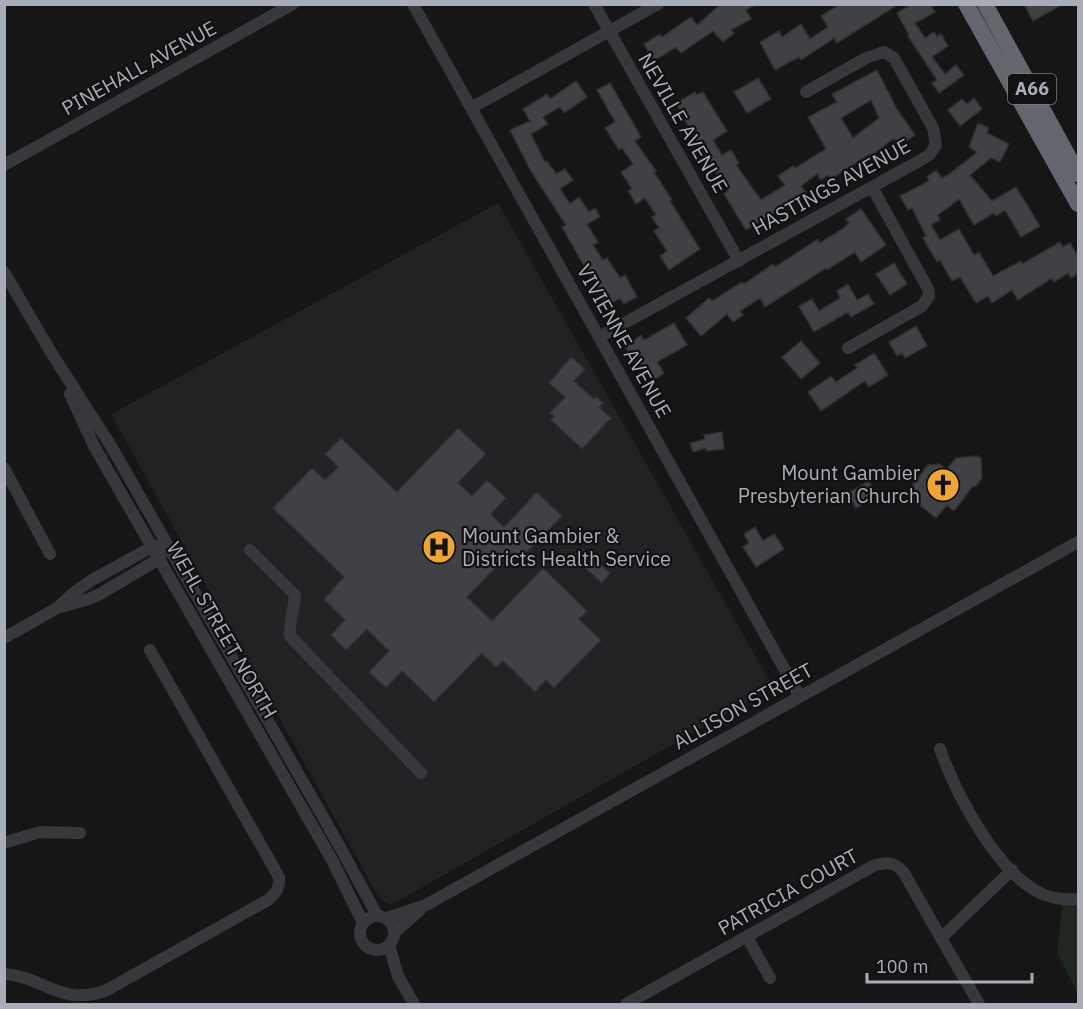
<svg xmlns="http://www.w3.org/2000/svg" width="1083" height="1009" font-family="'IBM Plex Sans',sans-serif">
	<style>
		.built { fill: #222224 }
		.green { fill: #202720 }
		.building { fill: #404144; stroke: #303033; stroke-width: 1.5; fill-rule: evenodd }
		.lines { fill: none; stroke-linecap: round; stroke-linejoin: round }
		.minor { stroke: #37383c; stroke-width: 12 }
		.highway { stroke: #63666d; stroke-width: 16 }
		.labels { text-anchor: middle; stroke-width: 4.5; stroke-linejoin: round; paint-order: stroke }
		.shield { fill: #111112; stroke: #7b7e86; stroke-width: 1.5 }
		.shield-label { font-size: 18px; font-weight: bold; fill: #a8adb7 }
		.street-label { font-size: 20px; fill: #a8adb7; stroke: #111112 }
		.poi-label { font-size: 20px; fill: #a8adb7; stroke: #111112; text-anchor: end }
	</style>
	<rect width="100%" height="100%" fill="#161617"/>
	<!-- built -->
	<path class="built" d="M498,203L769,680L765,692L391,905L379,898L111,414Z"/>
	<!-- green -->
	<path class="green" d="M1062,905H1078V994L1057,953Z"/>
	<!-- building -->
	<path class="building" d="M721,4H756L746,10L751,19L731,30L734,33L723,42L713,31L681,53L676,47L654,61L644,44L660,34L662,37L691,17L697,25Z
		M840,4H899L837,43L834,38L801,60L799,57L775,70L760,42L779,31L782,37L801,24L810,39L828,27L821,16Z
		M912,4H930L935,12L915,23L925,38L934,32L937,37L941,34L948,46L932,57L945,74L956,65L964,75L939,93L932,83L937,80L908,36L909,35L897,13Z
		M1024,4H1063L1033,21Z
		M877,70L897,109L915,135L899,146L894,138L871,156L870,154L831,179L828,175L821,180L817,174L801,186L807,195L796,202L795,200L746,230L724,194L728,191L701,149L676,103L695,92L696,95L703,92L727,131L713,140L722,155L731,150L739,163L736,165L761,200L785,185L778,176L793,166L795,168L826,149L808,117L837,102L832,94ZM871,100L879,118L853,138L841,118Z
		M758,78L771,99L747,113L734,92Z
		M576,81L587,97L564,113L560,107L543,117L548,124L531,134L545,162L547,161L556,174L565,169L573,180L560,189L570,204L579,197L589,212L595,208L600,217L587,224L598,242L593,245L603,260L607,258L620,278L625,275L637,297L624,304L620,298L607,306L562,227L566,225L531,171L510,130L530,121L523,109L547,94L550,99Z
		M610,83L641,137L635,141L656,171L654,172L672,200L670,201L700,249L669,270L660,256L667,251L654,231L659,228L652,217L656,215L645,198L636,204L628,191L632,189L621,172L633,164L622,148L619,150L605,128L615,122L597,90Z
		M974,98L982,109L960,126L948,110L962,99L967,104Z
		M978,123L989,128L987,133L1009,144L1000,162L991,158L970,175L992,201L1016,187L1040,226L1021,237L1005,210L996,216L994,213L974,225L959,199L938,215L940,220L931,225L940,240L959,229L974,255L979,252L993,276L1021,261L1022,264L1060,242L1063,247L1070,243L1078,256V273L1071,278L1068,273L1054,282L1052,278L1018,300L1012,290L992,303L988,296L976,303L960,277L952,281L940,260L937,262L923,238L926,236L912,208L908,210L900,196L929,181L927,177L936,170L942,178L948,175L977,152L969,147Z
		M861,209L886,245L861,262L855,252L827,270L826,268L765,307L760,298L740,311L743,315L733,322L727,314L701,336L686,318L709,298L712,301L742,282L744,284L773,264L775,267L818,239L820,243L841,230L849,223L846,219Z
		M894,263L907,284L890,295L876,274Z
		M848,284L857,300L868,294L874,304L851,317L848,312L814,332L799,306L812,299L819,311L840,298L837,291Z
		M674,323L687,345L657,362L664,373L652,382L625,347L641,335L644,340Z
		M916,326L927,346L905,358L902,353L897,356L889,342Z
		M801,341L820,363L801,379L782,357Z
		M874,353L888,375L869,387L865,381L821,411L808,392L831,376L836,382L857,368L855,365Z
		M571,357L585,369L574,381L594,399L596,397L603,403L599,407L611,418L582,449L551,420L554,417L550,413L565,397L549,383Z
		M458,428L486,454L458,483L472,496L487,480L506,498L491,514L504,527L537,492L562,516L518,561L510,553L467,597L492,621L543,568L587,611L579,619L601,640L554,688L546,680L535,692L503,661L496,667L482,653L434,702L402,671L386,688L369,672L389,651L367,629L346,650L331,635L345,620L324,599L344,577L273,508L312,468L325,480L338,467L325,454L341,438L397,492Z
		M722,432L724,449L706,451V448L693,452L690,443L705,439L704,435Z
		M977,456L981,458L982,478L976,486H973L954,511L947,505L936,518L906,494L928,465L940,464L946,470L956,458Z
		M869,481L877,496L856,508L848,493Z
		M755,527L763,541L774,534L784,549L756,567L743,547L749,543L744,534Z
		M583,549L610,573L602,583L574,558Z"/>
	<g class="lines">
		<!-- minor -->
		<path class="minor" d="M413,4L800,697
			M594,4L739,261
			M471,108L658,4
			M4,165L293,4
			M4,272L52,354L111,446L335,838L377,915
			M599,337L921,160L929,155L936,145L933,128L894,58L884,52L866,58L806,92
			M848,348L922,306L929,296L928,289L872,187
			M70,394L94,446L332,860L363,923
			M4,468L50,554
			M250,550L295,595C294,609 289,622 290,636L421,773
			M61,607L89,599L100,594L159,559L163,552
			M4,638L57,608L76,591L92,580L152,547L158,546
			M940,749C956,794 997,873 1042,894C1054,899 1066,900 1078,899
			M4,841L7,842L40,832L80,833
			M360 933a17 17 0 1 1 34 0a17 17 0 1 1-34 0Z
			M387,918L426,905L1078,542
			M394,933L420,910
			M747,937L770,978
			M389,945L398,976L414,1004
			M4,974C45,977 60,1006 105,991L268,900C276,893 280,888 279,877L150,650
			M626,1004L875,865C888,862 895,862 904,873L941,938
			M979,1004L941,938L1012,870"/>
		<!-- highway -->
		<path class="highway" d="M966,4L1078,204
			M985,4L1078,174"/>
	</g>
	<!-- icons -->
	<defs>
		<g id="church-disc" transform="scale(1.725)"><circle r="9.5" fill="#efa536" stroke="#111112"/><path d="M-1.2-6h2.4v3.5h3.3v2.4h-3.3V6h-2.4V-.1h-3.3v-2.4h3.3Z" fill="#111"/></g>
		<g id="hospital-disc" transform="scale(1.725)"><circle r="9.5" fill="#efa536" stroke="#111112"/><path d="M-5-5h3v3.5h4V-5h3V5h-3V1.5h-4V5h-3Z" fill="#111"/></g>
	</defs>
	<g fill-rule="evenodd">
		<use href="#church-disc" x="943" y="485"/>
		<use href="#hospital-disc" x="439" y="547"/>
	</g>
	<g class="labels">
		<!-- shield labels -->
		<rect class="shield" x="1008" y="74" width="48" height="30" rx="4.5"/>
		<g class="shield-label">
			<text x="1032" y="95">A66</text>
		</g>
		<!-- street labels -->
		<g class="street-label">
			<text transform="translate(139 68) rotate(-29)" y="7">PINEHALL AVENUE</text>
			<text transform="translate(683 123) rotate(60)" y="7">NEVILLE AVENUE</text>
			<text transform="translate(831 187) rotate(-29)" y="7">HASTINGS AVENUE</text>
			<text transform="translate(624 341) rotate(61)" y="7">VIVIENNE AVENUE</text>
			<text transform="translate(222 630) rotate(60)" y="7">WEHL STREET NORTH</text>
			<text transform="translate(743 706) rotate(-29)" y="7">ALLISON STREET</text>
			<text transform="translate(788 892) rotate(-29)" y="7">PATRICIA COURT</text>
		</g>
		<!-- poi labels -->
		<g class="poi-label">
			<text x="920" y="480">Mount Gambier<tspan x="920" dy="23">Presbyterian Church</tspan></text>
			<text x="462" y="543" text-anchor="start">Mount Gambier &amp;<tspan x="462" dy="23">Districts Health Service</tspan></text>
		</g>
	</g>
	<!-- border -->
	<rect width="1083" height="1009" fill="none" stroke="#a8adb7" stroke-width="12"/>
	<!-- scale -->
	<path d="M867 973v9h165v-9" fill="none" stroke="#a8adb7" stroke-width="3"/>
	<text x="876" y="973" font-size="18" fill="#a8adb7" stroke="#111112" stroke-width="4.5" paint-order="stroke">100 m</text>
</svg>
